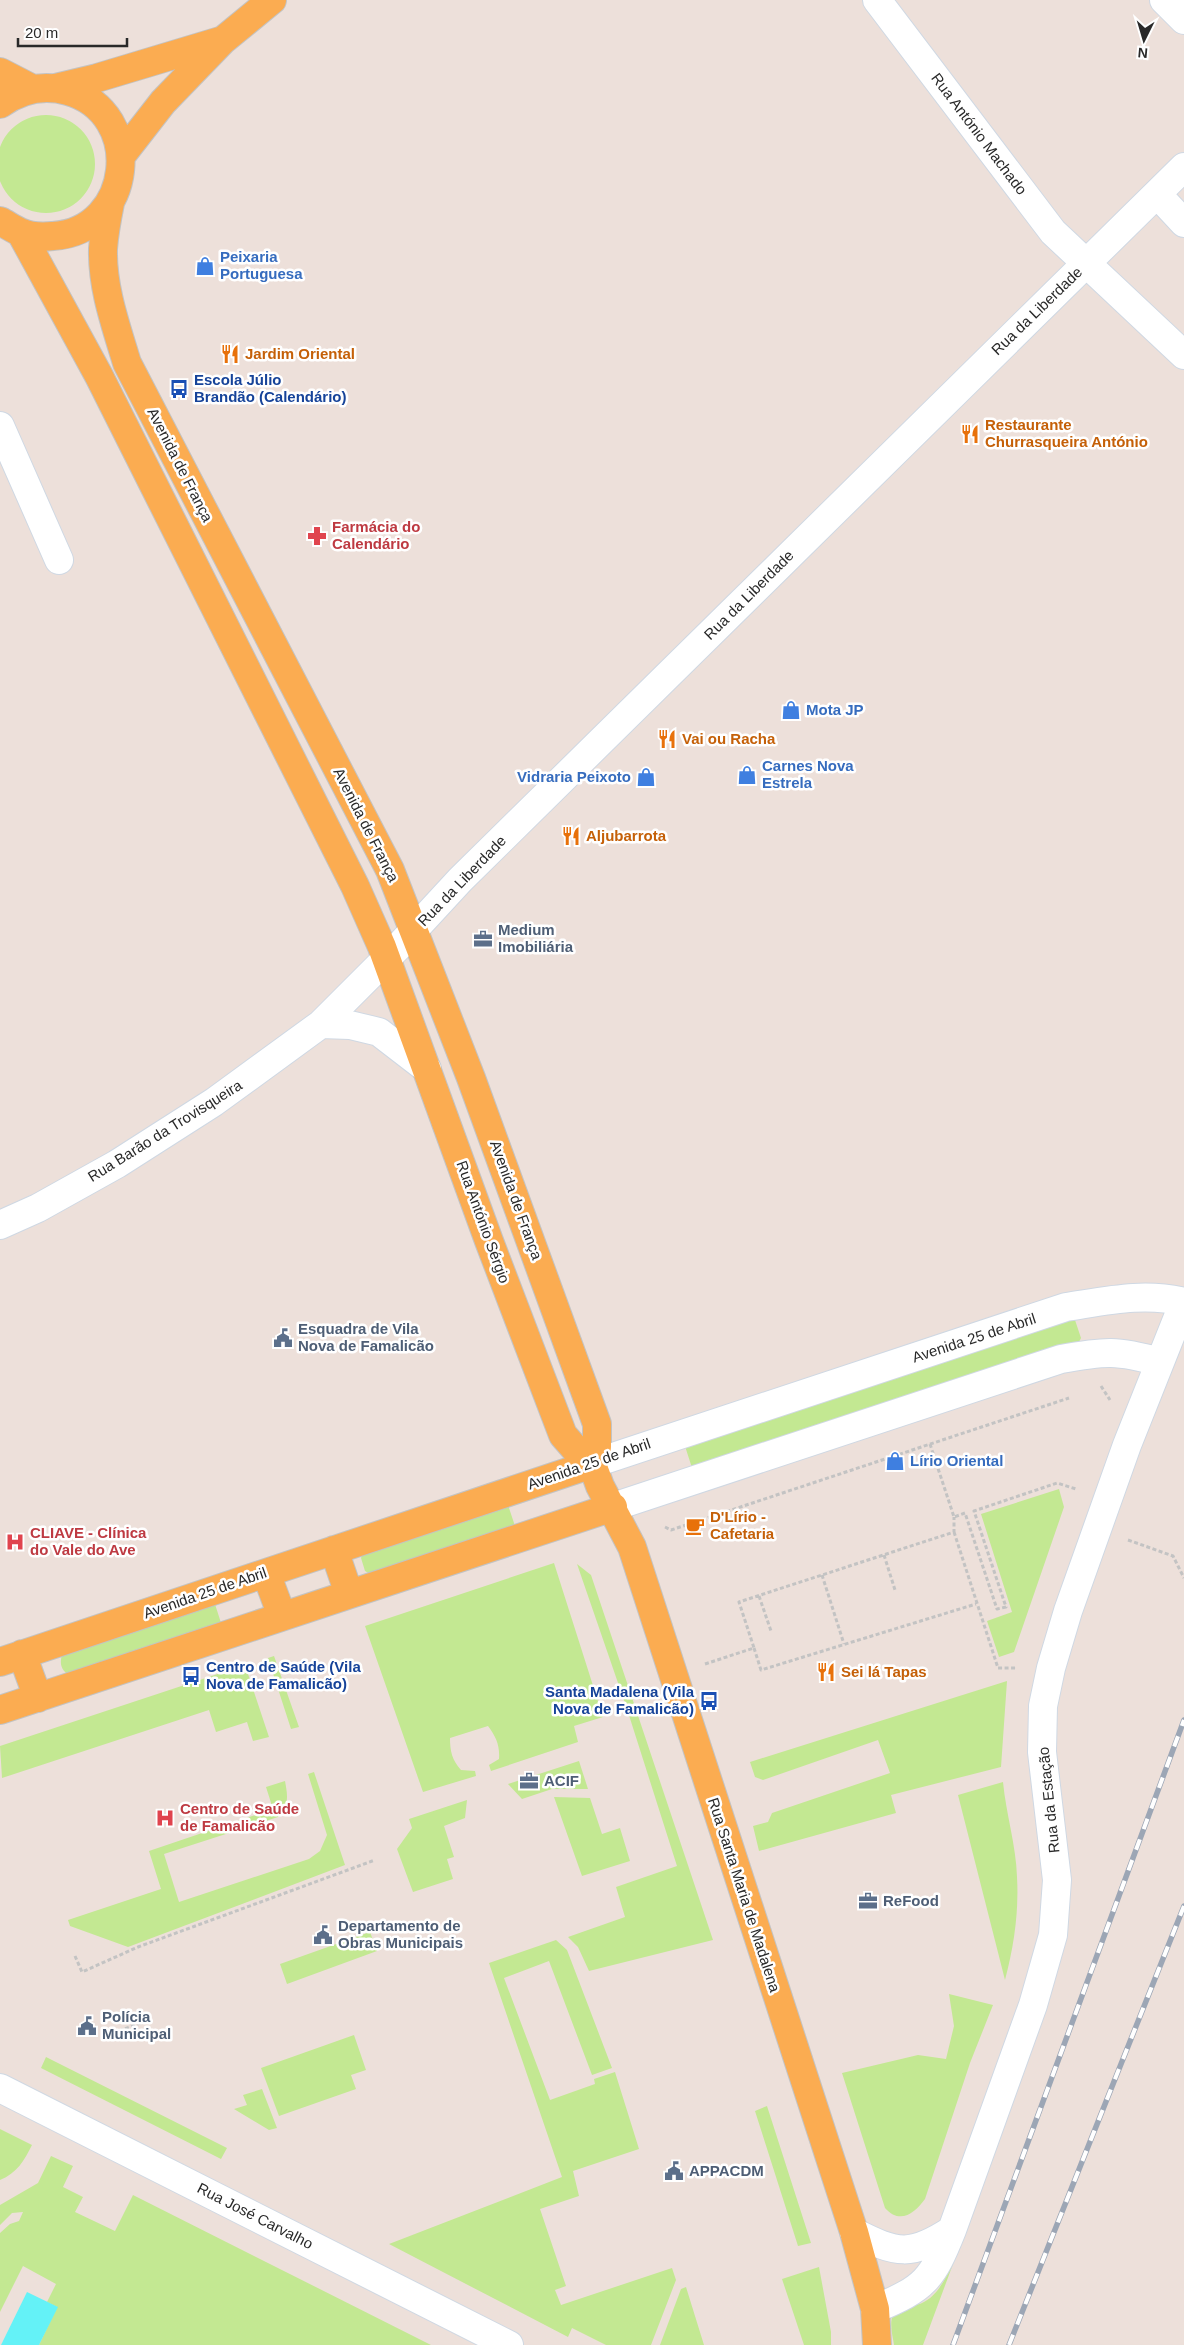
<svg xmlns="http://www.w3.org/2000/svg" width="1184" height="2345" font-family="Arial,sans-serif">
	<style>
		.green { fill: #c3e892 }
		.water { fill: #64f2f7 }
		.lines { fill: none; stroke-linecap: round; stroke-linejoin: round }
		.minor-casing { stroke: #cfd8e3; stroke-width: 30 }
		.major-casing { stroke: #c3c3c3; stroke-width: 30 }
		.path { stroke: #c3c3c3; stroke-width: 3; stroke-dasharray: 4 2.5; stroke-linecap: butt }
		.minor { stroke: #fff; stroke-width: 28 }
		.major { stroke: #fbac51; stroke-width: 28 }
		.rail-casing { stroke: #9ca6b5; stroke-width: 5.5 }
		.rail { stroke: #fff; stroke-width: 4; stroke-dasharray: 11; stroke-linecap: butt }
		.labels { text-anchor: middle; stroke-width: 5; stroke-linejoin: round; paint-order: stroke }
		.street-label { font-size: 15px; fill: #292929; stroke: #fff }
		.shop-label { font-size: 15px; font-weight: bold; fill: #366cbe; stroke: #fff; text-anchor: start }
		.food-label { font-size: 15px; font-weight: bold; fill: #c56008; stroke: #fff; text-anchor: start }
		.transit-label { font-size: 15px; font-weight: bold; fill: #164399; stroke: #fff; text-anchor: start }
		.health-label { font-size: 15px; font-weight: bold; fill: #be3a42; stroke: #fff; text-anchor: start }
		.service-label { font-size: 15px; font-weight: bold; fill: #4e5e75; stroke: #fff; text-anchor: start }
	</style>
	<rect width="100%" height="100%" fill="#ede0da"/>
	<!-- green -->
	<path class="green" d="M-3 164a49 49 0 1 1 98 0a49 49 0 1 1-98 0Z
		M1071,1317L1075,1320L1081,1338L1078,1344L693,1471L684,1443Z
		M1059,1489L1064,1507L1014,1652L999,1657L987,1621L1012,1612L981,1514Z
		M507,1502L516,1529L374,1576L365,1571L361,1558L365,1549Z
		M554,1563L603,1717L574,1726L578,1742L491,1771L489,1765L499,1759C500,1745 496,1737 488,1726L450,1738C450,1751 452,1760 461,1770L475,1771L476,1776L423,1792L365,1626Z
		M577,1564L591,1575L713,1940L589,1971L578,1947L568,1937L625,1917L616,1887L677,1866L627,1709Z
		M214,1601L222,1626L71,1677C60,1669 59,1664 63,1651Z
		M274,1656L299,1727L291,1729L268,1658Z
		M245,1665L269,1737L253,1741L247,1722L216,1732L209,1710L2,1778L0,1746Z
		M1007,1681L1001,1767L891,1795L896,1813L759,1851L753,1826L768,1822L772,1813L890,1773L878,1740L763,1780L755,1777L750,1762Z
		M579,1761L588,1789H552L522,1799L508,1784Z
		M314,1772L345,1865L128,1947L70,1926L68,1920L161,1889L149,1851L273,1809L266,1787L285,1781C288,1797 289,1805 278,1817L164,1854L179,1902L309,1859L320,1851L327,1835L308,1774Z
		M1003,1782C1006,1814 1016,1845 1017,1877C1019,1912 1014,1946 1005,1980L958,1795Z
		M554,1797L590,1798L602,1834L620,1828L630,1861L582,1876Z
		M467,1800L465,1818L444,1826L454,1857L447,1859L453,1879L413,1892L397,1849L412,1828L409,1819Z
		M370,1932L377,1951L287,1984L280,1964Z
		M556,1940L567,1950L612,2068L592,2075L549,1961L504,1978L550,2100L595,2084L594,2079L615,2072L639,2149L573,2171L579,2196L540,2209L566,2286L555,2290L561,2305L672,2268L676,2280L651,2345H606L572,2328L568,2337L389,2244L562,2177L489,1963Z
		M949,1994L993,2005L970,2063L925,2199C915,2213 900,2225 885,2208L842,2073L918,2055L946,2059L954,2026Z
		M354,2035L366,2070L351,2075L356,2089L279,2116L261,2068Z
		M46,2057L227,2148L221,2159L41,2068Z
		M262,2089L277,2128L269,2130L234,2109L247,2105L243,2095Z
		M767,2106L811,2243L798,2246L755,2111Z
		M0,2129L32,2145C24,2161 17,2173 0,2180Z
		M51,2156L73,2166L63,2187L83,2197L75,2212L115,2231L133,2195L431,2345H39L57,2307L47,2302L56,2284L23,2266L0,2312V2233L10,2224L19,2221L23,2212L12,2213L0,2225V2205L38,2183Z
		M953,2264L923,2345H894C892,2332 886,2313 902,2307C909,2305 916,2306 922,2303C938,2296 945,2278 953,2264Z
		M819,2267L831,2332V2345H804L782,2279Z
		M686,2287L704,2345H660L681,2289Z"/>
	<!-- water -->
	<path class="water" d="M27,2292L58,2307L39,2345H1Z"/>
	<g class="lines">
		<!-- minor casing -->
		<g class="minor-casing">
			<path id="minor" d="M877,0L1053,232L1184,355
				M1164,0L1184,20
				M1157,194L1184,223
				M0,426L59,560
				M321,1024L350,1025L379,1032L427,1069
				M0,1225L38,1208L117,1164L214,1102L321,1024L400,945L460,880L1184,167
				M592,1464L1066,1307C1106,1301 1144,1292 1184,1302
				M613,1507L1061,1359C1105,1351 1117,1350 1160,1362
				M0,2088L509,2345
				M854,2232C897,2254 911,2257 952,2230
				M875,2309C925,2288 932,2280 952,2230L1033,2005L1053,1935L1057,1880L1042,1752L1043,1706L1051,1668L1068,1611L1127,1445L1184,1302"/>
		</g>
		<!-- major casing -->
		<g class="major-casing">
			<path id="major" d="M0,72L31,88
				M55,88L97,78L220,41
				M0,104C21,89 43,84 68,91C146,113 134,231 53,236C42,237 30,237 20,232C13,229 6,224 0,221
				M121,156L163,102L222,41L272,0
				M110,203C107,218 104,234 103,249C102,288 116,326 127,363L390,870L471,1078L597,1424V1447L592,1464
				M21,233L99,376L355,886L382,947L489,1241L563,1435L577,1451L592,1464L600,1486L632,1547L854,2232L875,2309L877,2345
				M334,1550L349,1594
				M266,1573L282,1616
				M22,1654L38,1698
				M0,1662L592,1464
				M0,1710L613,1507"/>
		</g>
		<!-- path -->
		<path class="path" d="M1101,1386L1110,1400
			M930,1444L954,1517L965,1513L997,1609L1006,1607L974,1511L1057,1483L1076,1489
			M665,1527L671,1530L1069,1398
			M954,1532L998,1668H1016
			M1128,1540L1173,1556L1184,1578
			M884,1555L895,1590
			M822,1575L844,1644
			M759,1596L771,1631
			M754,1648L761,1670L976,1604
			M705,1664L754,1648L739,1602L954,1532V1517
			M75,1956L82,1972L138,1947L375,1860
			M119,2031L151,2019"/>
		<!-- minor -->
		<use href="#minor" class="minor"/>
		<!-- major -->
		<use href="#major" class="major"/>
		<!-- rail casing -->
		<g class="rail-casing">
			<path id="rail" d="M953,2345L1184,1720
				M1009,2345L1184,1906"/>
		</g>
		<!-- rail -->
		<use href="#rail" class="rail"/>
	</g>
	<!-- icons -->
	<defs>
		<g id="shop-bare" transform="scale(1.5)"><path d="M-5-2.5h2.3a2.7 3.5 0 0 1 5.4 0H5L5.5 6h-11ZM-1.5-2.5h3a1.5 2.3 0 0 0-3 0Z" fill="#3f7fe0" stroke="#fff" stroke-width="2.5" paint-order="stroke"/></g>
		<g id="restaurant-bare" transform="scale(1.5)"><path d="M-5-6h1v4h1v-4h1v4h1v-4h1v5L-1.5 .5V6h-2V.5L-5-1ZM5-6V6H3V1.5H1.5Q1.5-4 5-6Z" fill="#e8710a" stroke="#fff" stroke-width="2.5" paint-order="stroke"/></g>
		<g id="bus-bare" transform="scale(1.5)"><path d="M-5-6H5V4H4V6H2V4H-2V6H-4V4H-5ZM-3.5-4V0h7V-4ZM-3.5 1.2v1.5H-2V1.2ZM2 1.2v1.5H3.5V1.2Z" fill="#1a4fb4" stroke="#fff" stroke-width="2.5" paint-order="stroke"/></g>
		<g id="pharmacy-bare" transform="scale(1.5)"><path d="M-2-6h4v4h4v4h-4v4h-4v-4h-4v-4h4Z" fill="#e0444e" stroke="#fff" stroke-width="2.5" paint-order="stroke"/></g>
		<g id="office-bare" transform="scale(1.5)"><path d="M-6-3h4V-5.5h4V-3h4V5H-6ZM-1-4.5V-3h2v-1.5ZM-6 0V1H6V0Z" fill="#5c6f8a" stroke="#fff" stroke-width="2.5" paint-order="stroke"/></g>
		<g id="civic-bare" transform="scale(1.5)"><path d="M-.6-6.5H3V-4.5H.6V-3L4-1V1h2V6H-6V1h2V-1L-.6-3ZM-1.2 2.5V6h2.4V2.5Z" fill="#5c6f8a" stroke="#fff" stroke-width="2.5" paint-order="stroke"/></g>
		<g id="cafe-bare" transform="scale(1.5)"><path d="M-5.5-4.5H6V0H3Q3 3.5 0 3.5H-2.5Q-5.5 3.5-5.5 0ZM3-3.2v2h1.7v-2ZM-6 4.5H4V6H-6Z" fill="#e8710a" stroke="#fff" stroke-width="2.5" paint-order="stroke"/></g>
		<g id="hospital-bare" transform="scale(1.5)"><path d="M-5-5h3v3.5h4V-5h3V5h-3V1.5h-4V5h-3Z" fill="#e0444e" stroke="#fff" stroke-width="2.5" paint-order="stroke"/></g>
	</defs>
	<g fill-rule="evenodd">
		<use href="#shop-bare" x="205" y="266"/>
		<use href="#restaurant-bare" x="230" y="354"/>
		<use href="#bus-bare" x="179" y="389"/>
		<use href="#restaurant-bare" x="970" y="434"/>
		<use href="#pharmacy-bare" x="317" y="536"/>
		<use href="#shop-bare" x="791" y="710"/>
		<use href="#restaurant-bare" x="667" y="739"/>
		<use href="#shop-bare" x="747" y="775"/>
		<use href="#shop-bare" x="646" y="777"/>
		<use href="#restaurant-bare" x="571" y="836"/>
		<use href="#office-bare" x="483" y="939"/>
		<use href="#civic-bare" x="283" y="1338"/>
		<use href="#shop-bare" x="895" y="1461"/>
		<use href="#cafe-bare" x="695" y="1526"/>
		<use href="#hospital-bare" x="15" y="1542"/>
		<use href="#restaurant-bare" x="826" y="1672"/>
		<use href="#bus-bare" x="191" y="1676"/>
		<use href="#bus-bare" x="709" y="1701"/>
		<use href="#office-bare" x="529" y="1781"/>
		<use href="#hospital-bare" x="165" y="1818"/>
		<use href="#office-bare" x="868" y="1901"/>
		<use href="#civic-bare" x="323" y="1935"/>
		<use href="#civic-bare" x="87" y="2026"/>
		<use href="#civic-bare" x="674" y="2171"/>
	</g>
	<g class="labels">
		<!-- street labels -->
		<g class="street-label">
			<text transform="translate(979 134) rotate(53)" y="5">Rua António Machado</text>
			<text transform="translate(1037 311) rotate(-44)" y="5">Rua da Liberdade</text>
			<text transform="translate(180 465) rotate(63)" y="5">Avenida de França</text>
			<text transform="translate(749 595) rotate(-45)" y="5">Rua da Liberdade</text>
			<text transform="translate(366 825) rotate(63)" y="5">Avenida de França</text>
			<text transform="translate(462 881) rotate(-46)" y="5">Rua da Liberdade</text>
			<text transform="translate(165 1131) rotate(-32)" y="5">Rua Barão da Trovisqueira</text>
			<text transform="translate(516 1200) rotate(70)" y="5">Avenida de França</text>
			<text transform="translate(483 1222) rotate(70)" y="5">Rua António Sérgio</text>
			<text transform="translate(974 1338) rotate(-18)" y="5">Avenida 25 de Abril</text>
			<text transform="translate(589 1464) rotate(-19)" y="5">Avenida 25 de Abril</text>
			<text transform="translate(205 1593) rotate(-19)" y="5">Avenida 25 de Abril</text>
			<text transform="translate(1049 1800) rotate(-96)" y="5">Rua da Estação</text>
			<text transform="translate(744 1895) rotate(72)" y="5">Rua Santa Maria de Madalena</text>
			<text transform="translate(255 2216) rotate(27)" y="5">Rua José Carvalho</text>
		</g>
		<!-- shop labels -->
		<g class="shop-label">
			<text x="220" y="262">Peixaria<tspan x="220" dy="17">Portuguesa</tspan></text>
			<text x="806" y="715">Mota JP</text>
			<text x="762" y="771">Carnes Nova<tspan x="762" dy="17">Estrela</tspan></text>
			<text x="631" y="782" text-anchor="end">Vidraria Peixoto</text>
			<text x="910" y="1466">Lírio Oriental</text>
		</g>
		<!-- food labels -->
		<g class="food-label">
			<text x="245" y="359">Jardim Oriental</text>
			<text x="985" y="430">Restaurante<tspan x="985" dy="17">Churrasqueira António</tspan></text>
			<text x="682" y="744">Vai ou Racha</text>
			<text x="586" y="841">Aljubarrota</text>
			<text x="710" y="1522">D'Lírio -<tspan x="710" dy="17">Cafetaria</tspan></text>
			<text x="841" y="1677">Sei lá Tapas</text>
		</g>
		<!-- transit labels -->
		<g class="transit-label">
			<text x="194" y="385">Escola Júlio<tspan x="194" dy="17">Brandão (Calendário)</tspan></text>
			<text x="206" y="1672">Centro de Saúde (Vila<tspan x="206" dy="17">Nova de Famalicão)</tspan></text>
			<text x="694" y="1697" text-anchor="end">Santa Madalena (Vila<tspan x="694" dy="17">Nova de Famalicão)</tspan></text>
		</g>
		<!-- health labels -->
		<g class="health-label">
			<text x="332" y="532">Farmácia do<tspan x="332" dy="17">Calendário</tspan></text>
			<text x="30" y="1538">CLIAVE - Clínica<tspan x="30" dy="17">do Vale do Ave</tspan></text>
			<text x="180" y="1814">Centro de Saúde<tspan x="180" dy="17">de Famalicão</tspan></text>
		</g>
		<!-- service labels -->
		<g class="service-label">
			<text x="498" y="935">Medium<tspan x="498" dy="17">Imobiliária</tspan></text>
			<text x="298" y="1334">Esquadra de Vila<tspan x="298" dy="17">Nova de Famalicão</tspan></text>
			<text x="544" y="1786">ACIF</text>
			<text x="883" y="1906">ReFood</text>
			<text x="338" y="1931">Departamento de<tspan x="338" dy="17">Obras Municipais</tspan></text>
			<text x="102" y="2022">Polícia<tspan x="102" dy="17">Municipal</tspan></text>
			<text x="689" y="2176">APPACDM</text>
		</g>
	</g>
	<!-- north arrow -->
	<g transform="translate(1144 40) rotate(185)" stroke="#ffffff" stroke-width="4" paint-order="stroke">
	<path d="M0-4L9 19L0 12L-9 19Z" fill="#292929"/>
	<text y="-8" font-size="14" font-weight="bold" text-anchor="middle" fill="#292929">N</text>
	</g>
	<!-- scale -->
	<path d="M18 38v8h109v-8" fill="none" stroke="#292929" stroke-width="2.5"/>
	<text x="25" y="38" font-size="15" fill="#292929" stroke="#ffffff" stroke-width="4" paint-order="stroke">20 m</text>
</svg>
